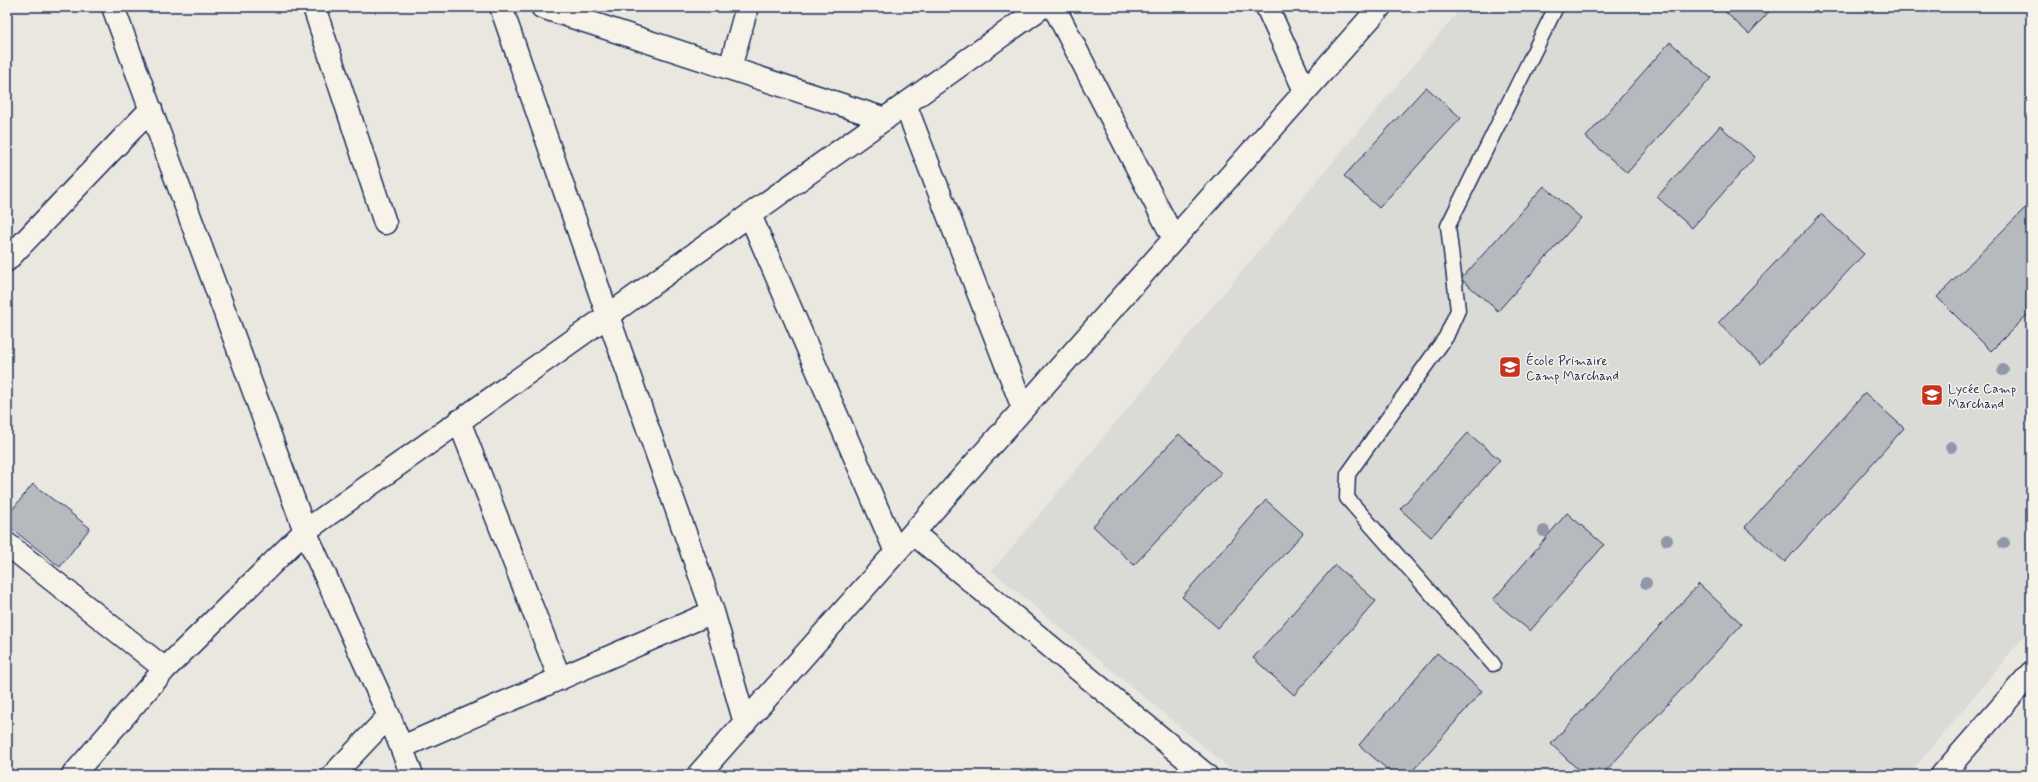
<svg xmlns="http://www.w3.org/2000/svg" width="2038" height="782" font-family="Mynerve,sans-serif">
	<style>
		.built { fill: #dadad6 }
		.building { fill: #b6babf; stroke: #1b2f5e }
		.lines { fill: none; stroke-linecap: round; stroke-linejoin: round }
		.lane-casing { stroke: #1b2f5e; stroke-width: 17 }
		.street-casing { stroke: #1b2f5e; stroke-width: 25 }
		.lane { stroke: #f7f3e8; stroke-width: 14 }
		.street { stroke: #f7f3e8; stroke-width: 22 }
		.tree { fill: #9097a8 }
		.labels { text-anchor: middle; stroke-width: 3; stroke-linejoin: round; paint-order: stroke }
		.poi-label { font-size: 13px; fill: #1b2f5e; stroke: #f7f3e8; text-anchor: start }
	</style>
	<rect width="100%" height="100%" fill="#eae7e0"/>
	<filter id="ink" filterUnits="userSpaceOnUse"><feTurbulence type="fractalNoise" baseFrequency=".025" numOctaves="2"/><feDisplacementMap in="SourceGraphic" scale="8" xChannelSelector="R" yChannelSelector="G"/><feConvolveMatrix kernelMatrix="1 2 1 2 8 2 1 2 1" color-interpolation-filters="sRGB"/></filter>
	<g filter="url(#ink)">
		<!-- built -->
		<path class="built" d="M1462,7H2031V628L1909,775H1238L992,571Z"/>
		<!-- building -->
		<path class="building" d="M1720,7H1773L1749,34Z
			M1670,42L1711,78L1627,173L1586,137Z
			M1426,87L1461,118L1379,208L1344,176Z
			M1720,126L1755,157L1692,228L1657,197Z
			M1544,186L1581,218L1498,311L1461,279Z
			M2031,202V311L1991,351L1937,297Z
			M1821,214L1864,254L1761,364L1718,323Z
			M1865,393L1904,428L1785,562L1745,527Z
			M1468,433L1500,460L1431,537L1400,509Z
			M1179,434L1221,473L1134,565L1093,526Z
			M33,484L90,528L60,567L7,525V516Z
			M1266,500L1303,533L1218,628L1182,597Z
			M1567,513L1604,545L1530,631L1493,600Z
			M1335,565L1376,601L1294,695L1253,658Z
			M1699,584L1742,624L1602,775H1584L1551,744Z
			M1437,653L1482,691L1409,775H1394L1359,745Z"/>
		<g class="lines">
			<!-- lane casing -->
			<g class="lane-casing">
				<path id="lane" d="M1493,664L1347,498L1348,474L1446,337L1458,310L1448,226L1556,7"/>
			</g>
			<!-- street casing -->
			<g class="street-casing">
				<path id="street" d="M113,7L305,531L389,716L412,775
					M314,7L385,223
					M501,7L608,316L713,612L745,723
					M542,7L885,119
					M1054,7L1174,239
					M1267,7L1305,91
					M730,68L747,7
					M905,104L1023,408
					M750,215L896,552
					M7,260L151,109
					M459,421L560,679
					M913,533L1206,775
					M7,544L165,669
					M402,747L713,612
					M73,775L165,669L305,531L1042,7
					M333,775L389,716
					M698,775L1380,7
					M1942,775L2031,673"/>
			</g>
			<!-- lane -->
			<use href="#lane" class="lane"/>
			<!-- street -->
			<use href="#street" class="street"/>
		</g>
		<!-- trees -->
		<g class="tree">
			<circle cx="2003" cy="370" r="6"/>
			<circle cx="1951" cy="447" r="6"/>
			<circle cx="1544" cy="531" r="6"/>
			<circle cx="1667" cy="540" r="6"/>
			<circle cx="2004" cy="543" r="6"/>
			<circle cx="1646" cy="583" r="6"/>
		</g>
	</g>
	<!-- icons -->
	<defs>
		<g id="school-square" transform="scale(1.15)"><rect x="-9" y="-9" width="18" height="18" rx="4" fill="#c8321e" stroke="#f7f3e8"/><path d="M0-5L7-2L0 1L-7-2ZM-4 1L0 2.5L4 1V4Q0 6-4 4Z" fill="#fff"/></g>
	</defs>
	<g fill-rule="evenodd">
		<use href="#school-square" x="1510" y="367"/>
		<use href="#school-square" x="1932" y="395"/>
	</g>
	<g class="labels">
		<!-- poi labels -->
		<g class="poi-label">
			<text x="1526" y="365">École Primaire<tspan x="1526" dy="15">Camp Marchand</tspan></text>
			<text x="1948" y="393">Lycée Camp<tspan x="1948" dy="15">Marchand</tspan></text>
		</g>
	</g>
	<!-- margin -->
	<rect width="2038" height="782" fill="none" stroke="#f7f3e8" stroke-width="24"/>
	<rect x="12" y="12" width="2014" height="758" fill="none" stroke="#1b2f5e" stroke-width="1.5" filter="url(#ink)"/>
</svg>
